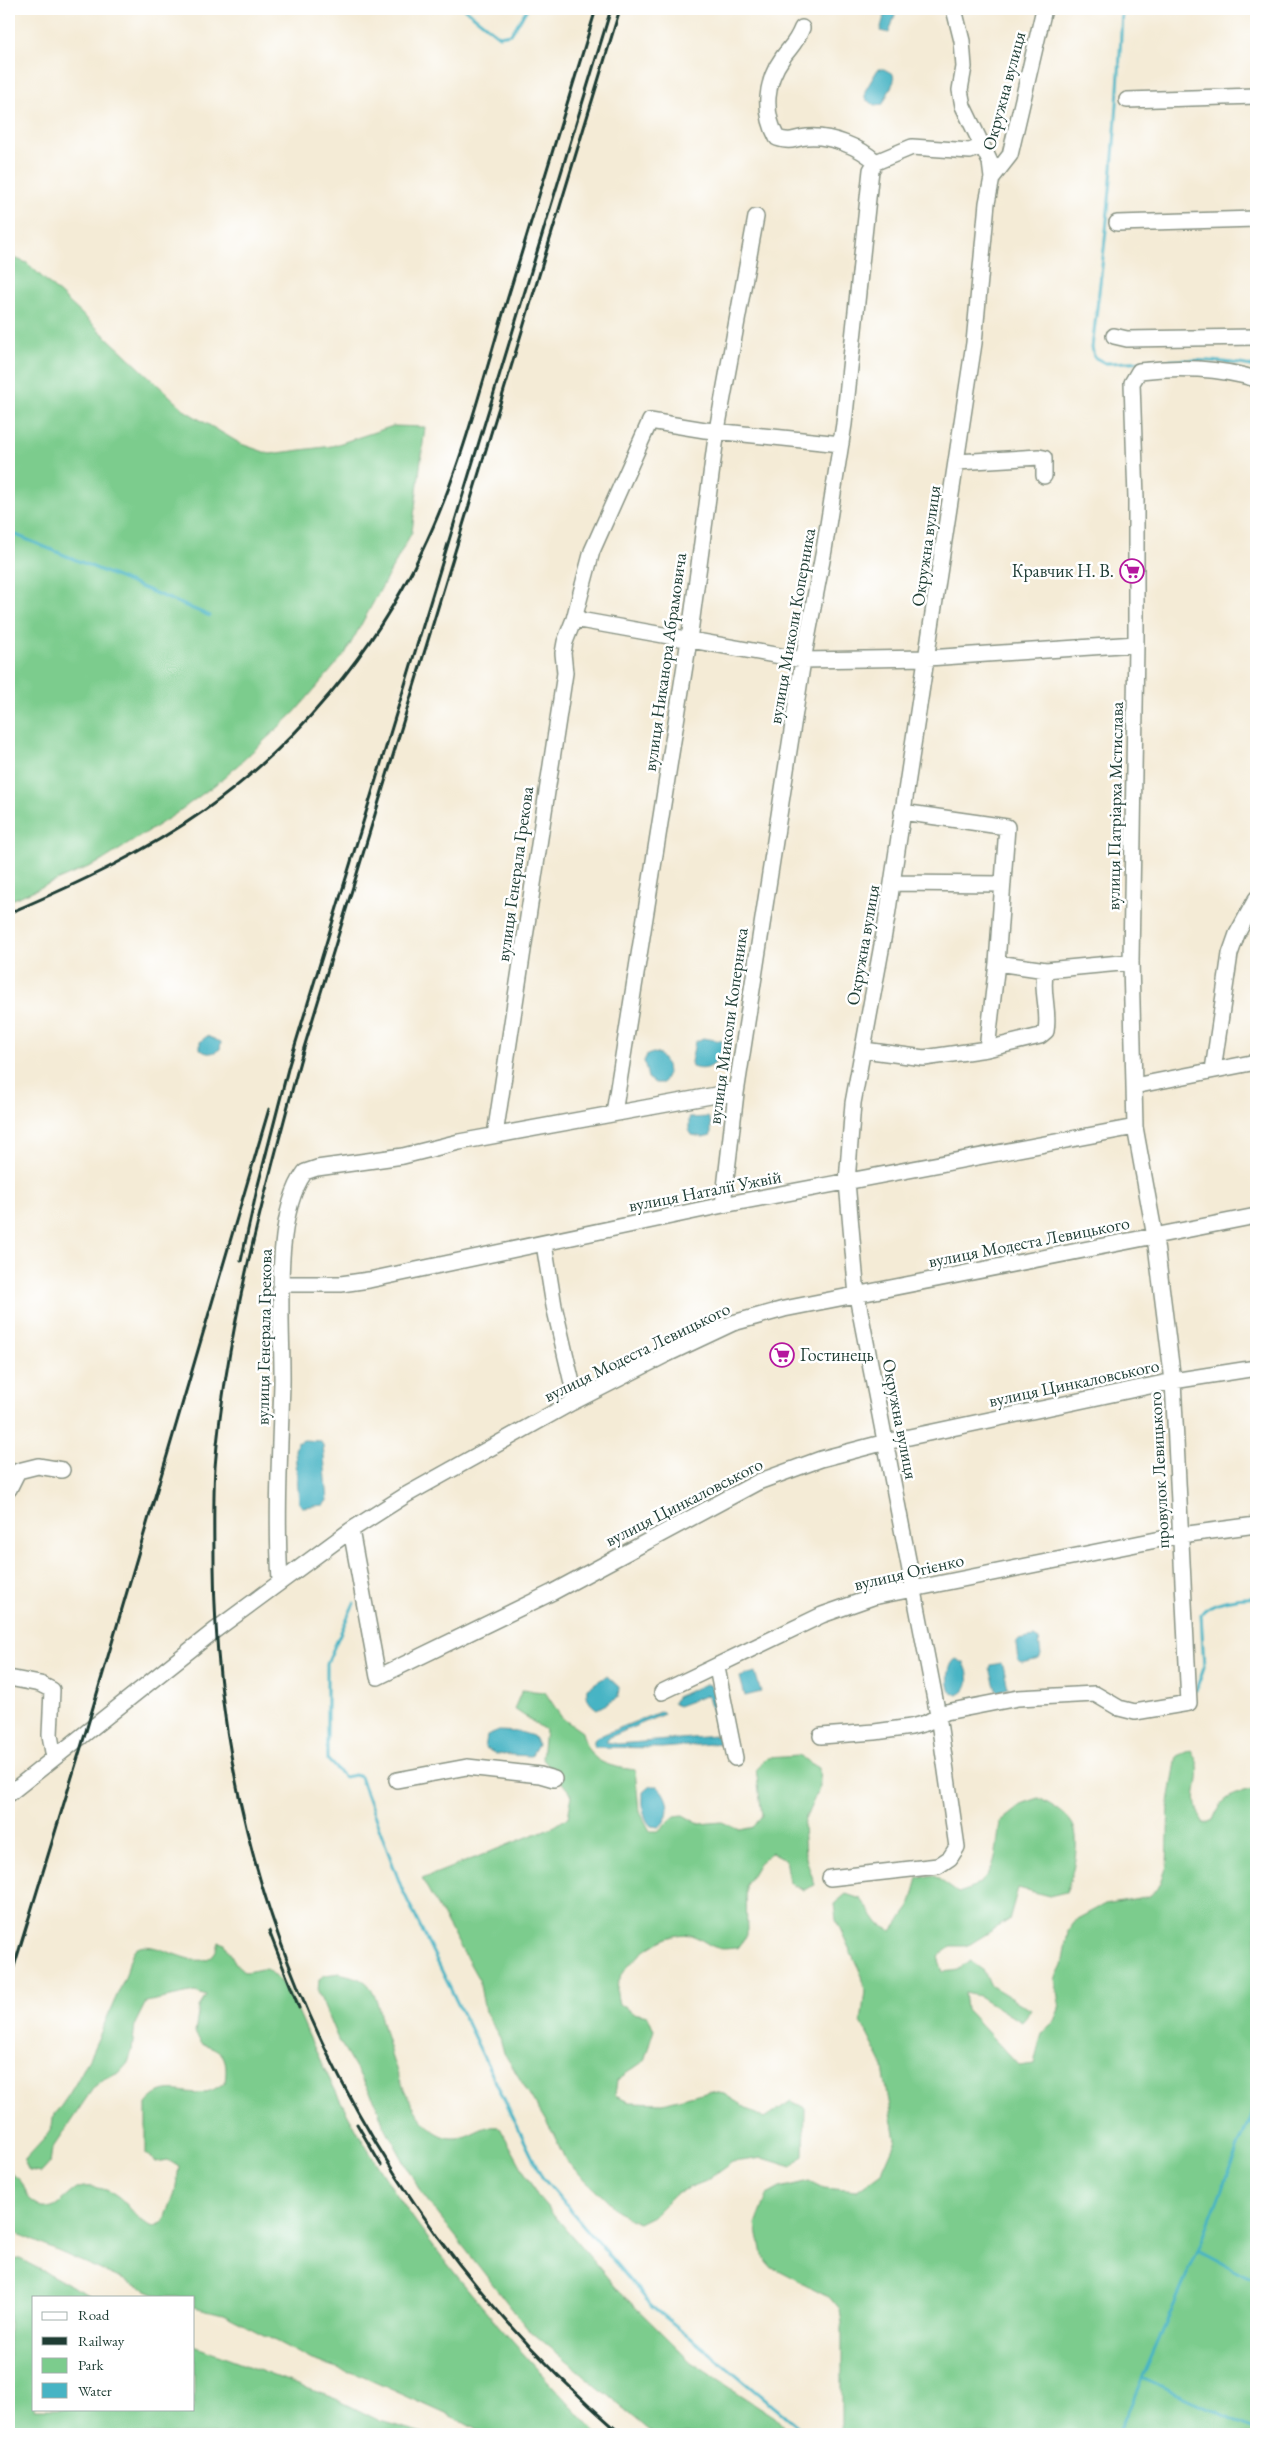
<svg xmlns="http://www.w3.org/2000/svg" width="1265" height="2443" font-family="'EB Garamond',serif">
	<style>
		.green { fill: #7ccc8d; stroke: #4e8460 }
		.water { fill: #47b4c4; stroke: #33787c }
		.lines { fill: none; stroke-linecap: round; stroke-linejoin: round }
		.stream { stroke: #47b4c4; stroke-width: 3 }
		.minor-casing { stroke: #8a9485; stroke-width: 18 }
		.minor { stroke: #fff; stroke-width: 15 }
		.rail { stroke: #1f3d34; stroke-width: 3 }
		.labels { text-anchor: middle; stroke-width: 5; stroke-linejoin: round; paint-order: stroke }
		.street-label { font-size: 18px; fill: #1f3d34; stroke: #fff }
		.poi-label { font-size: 18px; fill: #1f3d34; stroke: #fff; text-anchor: end }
	</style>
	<rect width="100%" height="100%" fill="#fff"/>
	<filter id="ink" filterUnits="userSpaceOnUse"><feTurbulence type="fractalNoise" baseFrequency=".02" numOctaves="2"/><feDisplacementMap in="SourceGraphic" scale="10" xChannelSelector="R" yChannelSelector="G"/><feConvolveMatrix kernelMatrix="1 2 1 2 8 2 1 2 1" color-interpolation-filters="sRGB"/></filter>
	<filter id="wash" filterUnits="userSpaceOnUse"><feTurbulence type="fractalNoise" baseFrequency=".0096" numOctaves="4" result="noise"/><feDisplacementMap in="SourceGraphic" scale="20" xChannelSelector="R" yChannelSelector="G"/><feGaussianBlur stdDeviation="1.12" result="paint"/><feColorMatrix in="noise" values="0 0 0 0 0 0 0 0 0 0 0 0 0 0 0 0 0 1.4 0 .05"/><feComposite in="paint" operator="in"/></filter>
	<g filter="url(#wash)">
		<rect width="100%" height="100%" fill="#f4ebd6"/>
		<!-- green -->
		<path class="green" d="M9,256L27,263L187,412L241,444L270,454L332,446L393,426L425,427L412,532L345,654L294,713L224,778L174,815L100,862L9,901Z
			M522,1690L545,1692L562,1718L582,1732C589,1763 606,1766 635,1770L639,1810L650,1831H658L675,1816L683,1815L699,1824L722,1822L740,1830L754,1827L762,1815L756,1769L767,1758L799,1756L819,1768L820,1786L803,1824L805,1855L815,1885L804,1890L789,1883L785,1859L772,1852L759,1863L746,1885L747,1935L737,1948C731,1948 723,1950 718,1948C708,1946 700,1937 690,1935C667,1929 618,1965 617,1989C616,1993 618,1999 619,2004L633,2013L648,2016L654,2030L644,2061L617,2080L615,2096L629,2102L663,2103L709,2091L724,2094L764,2119L791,2101L805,2108L804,2155L792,2167L763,2158L732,2162L706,2181L676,2193L653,2216L639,2223L624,2217L566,2161L553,2133L504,2053L500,2038L485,2012L479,1980L422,1879L555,1826L568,1817L572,1795L542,1758L545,1730L514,1709Z
			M1191,1750C1193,1754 1197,1760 1198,1765C1201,1791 1187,1794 1204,1824L1213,1820C1223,1795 1232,1795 1256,1789V2434H845L842,2432V2323L840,2309L830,2297L772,2267L762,2255L756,2224L767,2195L780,2188L810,2181L824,2188L856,2191L882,2172L896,2140L882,2063L861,2022L865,1991L862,1976L836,1920L834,1904L846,1894L861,1899L879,1924L892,1931L910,1907L918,1878L933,1875L958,1893C998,1882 995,1857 1000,1822L1024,1803L1039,1798C1051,1805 1071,1815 1075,1830C1079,1846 1073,1877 1066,1892L1049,1896L1018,1888L1009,1920L967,1946H951L938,1957L943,1972L958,1970L970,1961L984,1971L990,1985L1031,2010L1021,2022L979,1996L964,1993L966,2009L1019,2066L1034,2064L1042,2033L1054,2023L1060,2009L1055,1979L1062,1965L1068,1931L1077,1919L1105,1904L1150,1896L1160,1885L1167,1866L1169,1802L1177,1756Z
			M219,1942L225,1944L236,1964L245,1972C252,1972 264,1966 270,1971C292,1990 301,2019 313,2045C323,2067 334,2088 345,2109C410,2232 503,2333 597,2434H484L457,2419L359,2375L312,2360L223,2314L194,2307V2297H163L9,2230V2173H11C14,2176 20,2179 22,2183C26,2188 26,2196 31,2200C52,2217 58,2202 73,2191C81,2184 97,2187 106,2190C128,2197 132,2219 153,2227L164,2222L175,2192L179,2167L168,2160L156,2162L146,2154V2104C171,2073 194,2109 225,2082C228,2059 225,2050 202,2044L195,2033L199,2007L206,1996L195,1992L146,2002L135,2024L132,2051L128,2063L119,2073L104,2079L94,2087L52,2149L50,2163L41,2173L29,2171L24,2161C32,2151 44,2141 51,2129C53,2125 52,2119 54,2114C56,2111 59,2109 61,2106C72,2091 82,2073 90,2056C102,2031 112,2005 124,1980C128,1972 128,1962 132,1954C147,1925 208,1990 219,1942Z
			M339,1973C346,1975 358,1977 364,1981C377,1989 379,2013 383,2026C392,2059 412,2134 452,2138C469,2140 483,2123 499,2126L537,2195L619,2291L691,2362L775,2417L790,2434H654L527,2328L420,2191L383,2123L375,2101L337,2037L318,1992L319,1979L325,1975Z
			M20,2259L93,2297H34V2409H194V2346L336,2399L380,2421L426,2434H9V2260Z"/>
		<!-- water -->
		<path class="water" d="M886,9H897L889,33L880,31Z
			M878,69H884L893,74L894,81L883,104L876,106L865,99V91Z
			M207,1036L221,1042L220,1049C213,1054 206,1055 200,1049V1042Z
			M703,1038L722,1041C724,1059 711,1074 692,1067L691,1062L695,1042Z
			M653,1053L659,1054L667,1065L668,1073L663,1083H655L648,1078L644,1061L647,1055Z
			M708,1117L711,1123V1135L703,1137L692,1135L689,1130V1118Z
			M304,1440L320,1441L323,1445L328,1501L324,1505L302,1507L299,1503L295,1450L297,1443Z
			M1034,1637L1039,1640L1041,1655L1039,1659L1022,1663L1018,1661L1016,1644L1018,1640Z
			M956,1659L964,1663C970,1674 972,1690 957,1695L951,1692C947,1683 947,1664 956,1659Z
			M1001,1663L1003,1665L1008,1688L997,1692L990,1669L991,1665Z
			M755,1672L761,1692L745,1696L740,1677Z
			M607,1676L619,1687L618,1698L597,1709C589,1704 586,1699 587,1688Z
			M705,1684L710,1685C720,1699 725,1723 725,1740L722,1743L662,1748L594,1747V1740L597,1737L662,1711L664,1714L610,1737L606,1742L618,1744L716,1736L717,1732L708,1695L678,1706L673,1703L676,1697Z
			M499,1731L520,1732L533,1736L538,1744L531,1756L496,1754L485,1748L487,1736Z
			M650,1786H657C669,1796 673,1816 659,1827L651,1826C641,1816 643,1804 643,1792Z"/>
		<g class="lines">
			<!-- stream -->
			<path class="stream" d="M465,9L499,36L511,34L527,9
				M1122,9C1118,122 1107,235 1092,347L1094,357L1105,363C1156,361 1206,356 1256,367
				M9,532L210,616
				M354,1603L327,1663V1759L344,1777L355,1775L360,1777L402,1889L542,2177L652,2306L807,2434
				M1196,1690L1204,1667L1201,1614C1210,1601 1240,1597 1256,1598
				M1248,2122L1256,2126
				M1198,2250L1256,2281
				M1144,2379L1256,2430
				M1118,2434L1198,2250L1256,2102"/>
		</g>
	</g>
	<g filter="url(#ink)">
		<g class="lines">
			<!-- minor casing -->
			<g class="minor-casing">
				<path id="minor" d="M802,28C796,43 792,45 783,57C765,82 763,112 777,138C793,143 793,138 807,137C831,135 860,147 876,162
					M1127,100L1256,96
					M992,178L1010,155L1044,9
					M1117,223L1256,219
					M1114,336L1127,339L1256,337
					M957,462L1039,457L1044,458V476
					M574,619L803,660L928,658L1136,644
					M902,812L1007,827L997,963
					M892,883L1003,884
					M987,1049L1040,1036L1046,1031C1050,1010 1040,990 1046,970
					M864,1050L924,1058L987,1049L997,963L1046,970L1131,962
					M1213,1070L1230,954L1237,934L1256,899
					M1134,1086L1256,1062
					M614,1113L689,640L717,430L756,217
					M495,1135L565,673L563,653L565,642L574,619L592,551L650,421L705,430L841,444
					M723,1205L736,1093L803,660L824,550L844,424L871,170L876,162L912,147L970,151L982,146
					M544,1244L554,1306L576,1400
					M282,1284H341L369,1280L723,1205L1135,1127
					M9,1489L18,1471L38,1466L62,1470
					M351,1530L378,1677L553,1592L758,1482L821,1459L886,1442L1173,1381L1256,1368
					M280,1581C276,1516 280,1450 282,1384C283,1328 271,1218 305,1172L317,1168L403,1156L459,1142L716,1095L736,1093
					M717,1668L735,1758
					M9,1678L40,1684L52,1690L50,1735L54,1758
					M662,1692L822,1615L873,1597L1181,1535L1256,1525
					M821,1736L875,1732L911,1727L926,1723L946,1712L1018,1698L1095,1694L1119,1708L1135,1712L1189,1703L1173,1381L1155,1237L1135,1127L1131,962L1136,644V498L1132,383L1139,371C1177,366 1220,368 1256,379
					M397,1780L467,1767L540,1775L554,1779
					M9,1794L214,1631L351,1530L406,1495L571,1403L665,1355L733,1323L784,1309L1256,1216
					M830,1878L938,1866L950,1858L957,1847L938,1715L857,1296L847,1182L853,1103L886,923L974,343L987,203L992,178L990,162L963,106L960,90L964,67L962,41L954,9"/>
			</g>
			<!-- minor -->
			<use href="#minor" class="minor"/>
			<!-- rail -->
			<path class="rail" d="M620,9L300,1061C264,1195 226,1329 215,1467C213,1500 214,1533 214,1566C217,1905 366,2212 621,2434
				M9,913C77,884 144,853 205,810C296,745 374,652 422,551C461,471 482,382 508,297C537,201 567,105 596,9
				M241,1261L258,1185L289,1065L611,9
				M269,1931L299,2008
				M9,1983L86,1731L269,1109
				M357,2124L381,2165"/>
		</g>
	</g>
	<!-- icons -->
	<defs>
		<g id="supermarket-ring" transform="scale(1.25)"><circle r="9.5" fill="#fff" stroke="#b5179e" stroke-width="1.5"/><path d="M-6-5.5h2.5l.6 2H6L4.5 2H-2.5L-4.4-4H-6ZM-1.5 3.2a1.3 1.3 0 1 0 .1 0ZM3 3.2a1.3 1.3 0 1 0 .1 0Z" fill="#b5179e"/></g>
	</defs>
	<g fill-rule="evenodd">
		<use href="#supermarket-ring" x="1132" y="571"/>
		<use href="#supermarket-ring" x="782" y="1355"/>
	</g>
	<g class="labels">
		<!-- street labels -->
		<g class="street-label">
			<text transform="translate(1004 91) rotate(-75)" y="6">Окружна вулиця</text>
			<text transform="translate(926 546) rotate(-82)" y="6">Окружна вулиця</text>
			<text transform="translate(792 626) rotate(-80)" y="6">вулиця Миколи Коперника</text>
			<text transform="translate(665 662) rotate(-82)" y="6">вулиця Никанора Абрамовича</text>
			<text transform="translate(1115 806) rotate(-89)" y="6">вулиця Патріарха Мстислава</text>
			<text transform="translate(515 874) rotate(-82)" y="6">вулиця Генерала Грекова</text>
			<text transform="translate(863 945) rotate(-80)" y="6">Окружна вулиця</text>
			<text transform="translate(728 1026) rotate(-82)" y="6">вулиця Миколи Коперника</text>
			<text transform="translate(705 1191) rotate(-11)" y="6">вулиця Наталії Ужвій</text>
			<text transform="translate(1029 1242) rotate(-11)" y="6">вулиця Модеста Левицького</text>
			<text transform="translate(264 1337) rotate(-89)" y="6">вулиця Генерала Грекова</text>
			<text transform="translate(637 1352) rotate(-26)" y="6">вулиця Модеста Левицького</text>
			<text transform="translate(1074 1383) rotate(-12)" y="6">вулиця Цинкаловського</text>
			<text transform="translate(900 1419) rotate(79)" y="6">Окружна вулиця</text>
			<text transform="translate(1159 1470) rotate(-93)" y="6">провулок Левицького</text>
			<text transform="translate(684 1502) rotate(-27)" y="6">вулиця Цинкаловського</text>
			<text transform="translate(909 1572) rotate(-13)" y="6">вулиця Огієнко</text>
		</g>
		<!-- poi labels -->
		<g class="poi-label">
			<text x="1114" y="577">Кравчик Н. В.</text>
			<text x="800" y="1361" text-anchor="start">Гостинець</text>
		</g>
	</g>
	<!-- margin -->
	<rect width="1265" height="2443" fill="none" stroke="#fff" stroke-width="30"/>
	<!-- legend -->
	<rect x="32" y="2296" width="162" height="115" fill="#ffffff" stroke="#a5b1ae"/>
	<rect x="42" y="2312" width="25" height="8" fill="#ffffff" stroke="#a5b1ae"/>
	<text x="78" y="2320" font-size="15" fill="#1f3d34">Road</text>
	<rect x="42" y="2337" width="25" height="8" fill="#1f3d34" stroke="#a5b1ae"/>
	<text x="78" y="2346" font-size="15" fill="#1f3d34">Railway</text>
	<rect x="42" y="2358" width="25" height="15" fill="#7ccc8d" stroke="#a5b1ae"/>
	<text x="78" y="2370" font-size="15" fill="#1f3d34">Park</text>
	<rect x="42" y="2383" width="25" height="15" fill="#47b4c4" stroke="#a5b1ae"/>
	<text x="78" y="2396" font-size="15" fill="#1f3d34">Water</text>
</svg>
